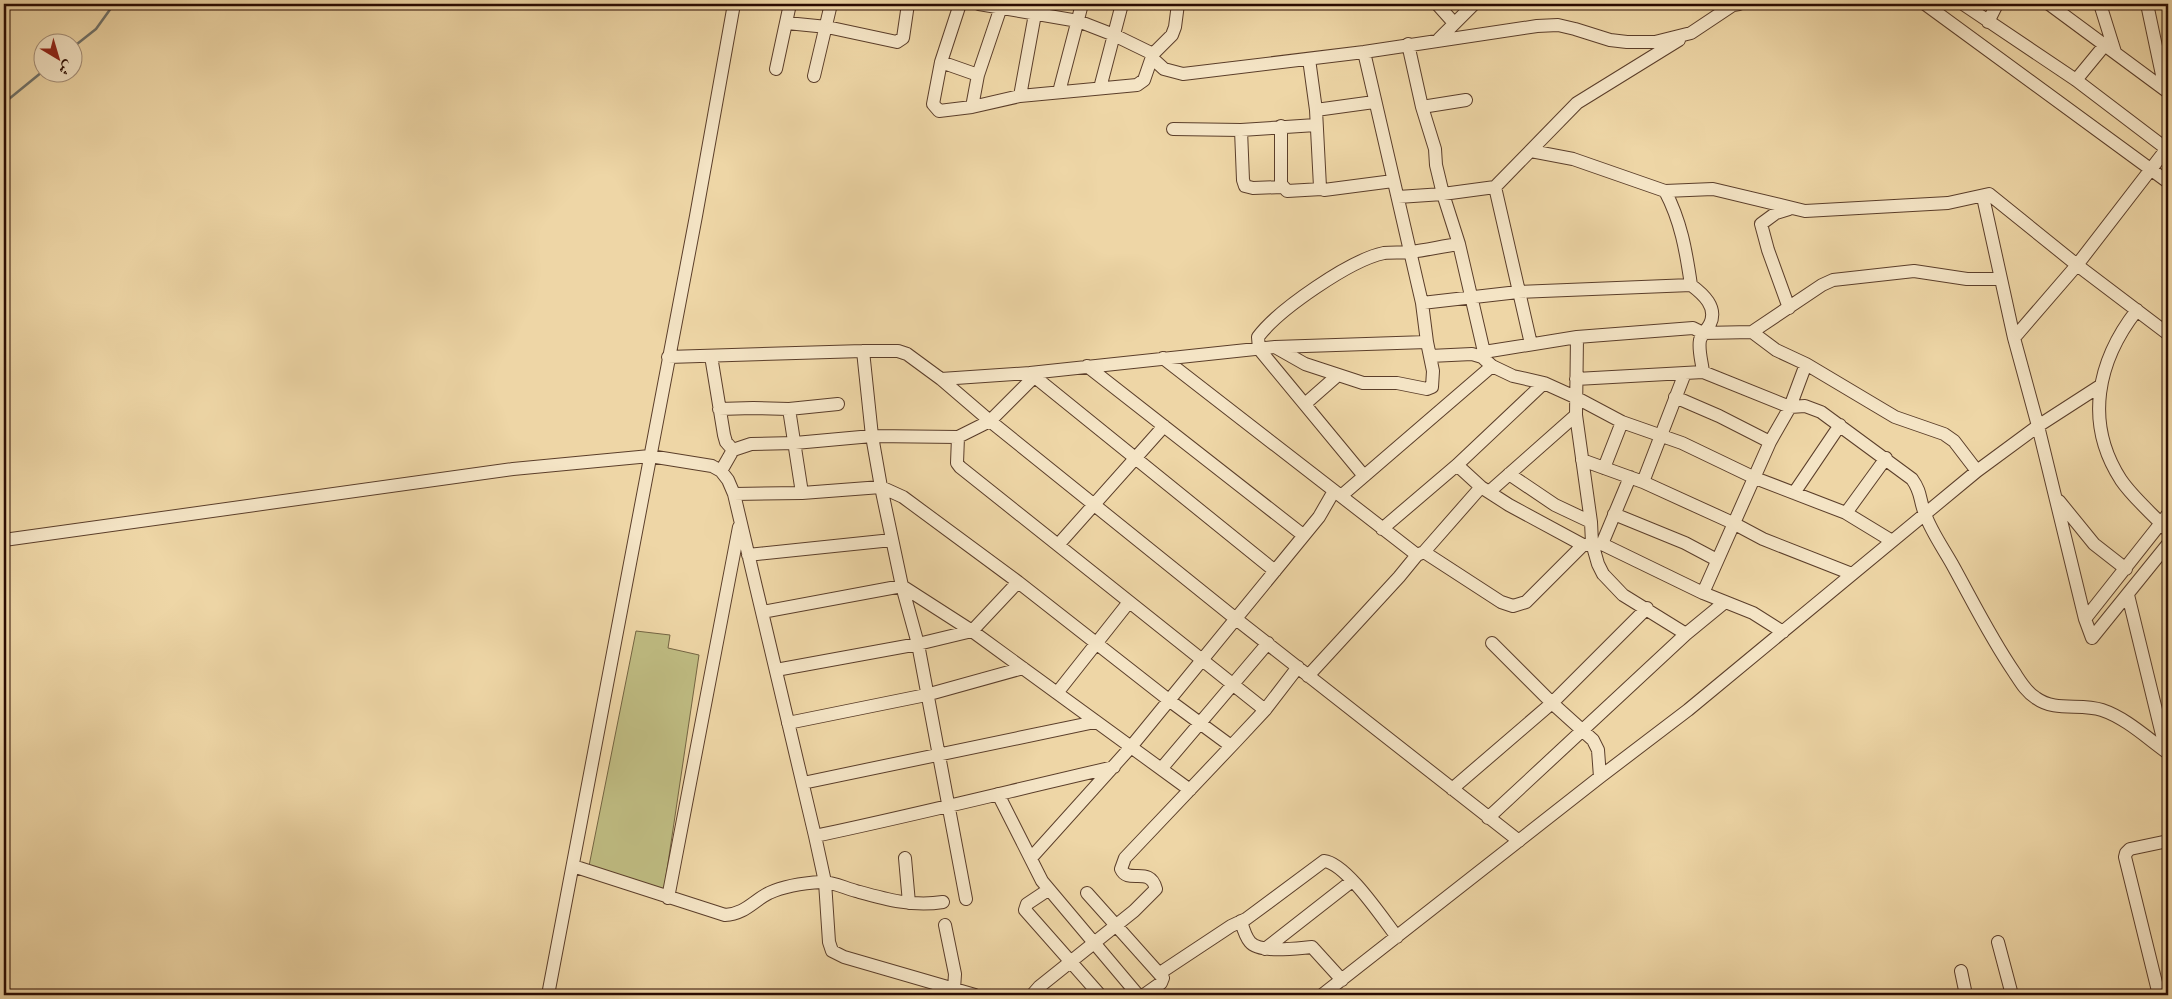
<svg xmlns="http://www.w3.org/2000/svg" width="2172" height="999" font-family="'Sorts Mill Goudy',Amiri,serif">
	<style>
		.green { fill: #bfbc82; stroke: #746442 }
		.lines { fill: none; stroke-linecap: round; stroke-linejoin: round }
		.stream { stroke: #6f726b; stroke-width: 2.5 }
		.minor-casing { stroke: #5b3e2a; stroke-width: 14 }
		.minor { stroke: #f4e4c5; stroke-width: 12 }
	</style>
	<rect width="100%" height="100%" fill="#eed6a6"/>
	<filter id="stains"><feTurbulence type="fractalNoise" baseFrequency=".004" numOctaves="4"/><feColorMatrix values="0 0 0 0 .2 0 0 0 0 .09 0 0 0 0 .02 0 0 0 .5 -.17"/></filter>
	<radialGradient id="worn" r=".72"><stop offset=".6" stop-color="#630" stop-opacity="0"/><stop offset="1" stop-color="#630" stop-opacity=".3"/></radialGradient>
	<!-- green -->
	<path class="green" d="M636,631L670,635L668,648L699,655L664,890L589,866Z"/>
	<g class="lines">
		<!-- stream -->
		<path class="stream" d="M72,48L96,29L114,4
			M4,103L42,72"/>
		<!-- minor casing -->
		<g class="minor-casing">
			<path id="minor" d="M960,4L941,62L933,104L939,111L972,107L1020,96
				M979,4L1078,21L1114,35L1153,54
				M1437,4L1454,23
				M1925,4L2168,182
				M1963,4L2076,80L2168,150
				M2049,4L2168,92
				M2100,4L2115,52
				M2147,4L2165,89
				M1035,14L1020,96L1137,85L1144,80L1153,54L1172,35L1175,27L1178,4
				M1988,22L1997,4
				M787,23L827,27L897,42L903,38L908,4
				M1439,39L1474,4
				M1408,44L1422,107L1435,149L1436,165L1443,194L1459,244L1484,352L1482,357
				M1152,58L1164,69L1183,74L1364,52L1537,26L1558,25L1575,29L1610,40L1627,42H1655L1691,33L1733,5L1739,4
				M1309,59L1316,110L1320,187L1324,190L1393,181
				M941,62L978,75
				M776,69L790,4
				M814,76L831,4
				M2076,80L2104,46
				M1100,88L1122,4
				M1059,92L1082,4
				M972,107L978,75L1002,4
				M1422,107L1466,100
				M1316,110L1374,102
				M1281,126V184L1287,191L1322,189
				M1173,129L1241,130L1316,125
				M1241,130L1243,180L1245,186L1253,188L1283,187
				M1531,151L1573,159L1665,191C1681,221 1686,251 1691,285
				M1495,187L1531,344
				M1665,191L1713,189L1805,211L1948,203L1989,194L2077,265L2168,334
				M1398,197L1443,194L1495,187L1577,103L1679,40
				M1983,197L2014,338L2038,426L2085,619L2092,638L2168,544
				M1422,303L1518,292L1691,285C1703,294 1718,307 1710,324C1707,330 1702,333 1700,340C1698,350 1702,362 1703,372
				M1789,308L1768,250L1761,224L1776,213L1789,209
				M2137,310C2097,361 2084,423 2121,480C2134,499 2153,514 2168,531
				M1752,332L1776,350L1806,364
				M1577,337L1576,415L1591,522L1592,543L1598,564L1603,574L1623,595L1686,634
				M2014,338L2077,265L2168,147
				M1275,347L1305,364L1363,383H1397L1427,389L1432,387L1433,371L1427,342L1422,303L1364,52
				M863,351L872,436L881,487L902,586L918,644L966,899
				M1484,352L1577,337L1693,328L1703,333L1752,332L1822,285L1833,280L1914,271L1967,279H2001
				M711,356L724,435L726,442L733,450
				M1430,356L1472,354L1482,357L1492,366L1513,376L1544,383L1575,397L1622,422L1682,443L1755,478L1846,513L1892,541
				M668,357L863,351H898L907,354L941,379L990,421L1236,619L1519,841
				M1163,358L1417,555L1424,552L1481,487
				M1087,366L1303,535
				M1030,373L1275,571
				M1034,377L990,421L958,437L957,463L960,467L1265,710
				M941,379L1030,373L1275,347L1427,342
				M1576,379L1703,372L1790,407L1805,406L1821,412L1912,479C1922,493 1919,499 1925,514C1931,531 1943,548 1952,564C1972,600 1990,637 2014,672C2020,681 2026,692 2036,698C2055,712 2080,703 2102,710C2126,718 2147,738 2168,753
				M1675,397L1719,416L1770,442
				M1305,404L1338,375
				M719,409L753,408L789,409L802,493
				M789,409L838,404
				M1582,460L1643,482L1733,523L1763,539L1852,574
				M1457,465L1481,487L1509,505L1583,545L1602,544L1703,593L1753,613L1783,632
				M1604,468L1622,422
				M721,471L733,450L751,444L795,443L872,436L958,437
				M1509,474L1555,505L1591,522
				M1364,476L1259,349L1258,337C1278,310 1350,260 1384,253C1392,252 1402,253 1410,252C1427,250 1443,246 1459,244
				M1643,482L1685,373
				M1489,492L1576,415
				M1794,493L1840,425
				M734,494L802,493L881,487L903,497L1018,582L1170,701L1231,746
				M1341,496L1492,366
				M2059,501L2094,544L2126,569
				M1846,513L1886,458
				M1614,514L1685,543L1717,560
				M1382,529L1457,465L1544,383
				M4,540L513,469L650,456L712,466L721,471L728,480L734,494L815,836L825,882L829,942L832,951L844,957L975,995
				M1602,544L1630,477
				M1058,545L1164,426
				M1424,552L1501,602L1513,606L1526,602L1583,545
				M748,555L892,540
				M1703,593L1770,442L1790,407L1806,364L1895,417L1944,434L1954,441L1977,471
				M2128,595L2166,751
				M762,612L902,586L972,631L1190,790
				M2085,619L2168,514
				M1492,643L1552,703L1593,740L1598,750L1600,777
				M776,670L918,644L972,631L1018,582
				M1308,676L1399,577L1417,555
				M1057,693L1129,602
				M788,723L926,695L1023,668
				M1161,769L1268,643
				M803,783L1095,722
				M1452,789L1552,703L1647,608
				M998,794L1042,881L1138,995
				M1488,818L1686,634L1725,602
				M815,836C915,815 1014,790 1114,767
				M905,858L909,903
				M1031,858L1130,748L1319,517L1334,491
				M573,866L725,915C745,914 753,901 769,893C786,885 804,883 822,882C833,882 845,888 856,891C885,899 912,907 943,902
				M1048,890L1027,904L1025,910L1100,995
				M1087,893L1163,978L1161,983L1144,995
				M668,898L739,527
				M1241,921C1243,928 1245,936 1250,942C1260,954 1298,948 1312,947L1342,980
				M945,925L955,974L954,989
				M1998,942L2012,995
				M1265,949L1352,881
				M1961,971L1966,995
				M1160,973L1231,926L1246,919L1324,861C1346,863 1383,919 1397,937
				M548,995L696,216L734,4
				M1032,995L1039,987L1134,911L1156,889C1150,865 1128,885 1121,869L1125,858L1236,741L1265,710L1298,667
				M1322,995L1600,777L1688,710L1977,471L2038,426L2100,386
				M2159,995L2125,857L2126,853L2130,849L2168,841"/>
		</g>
		<!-- minor -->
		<use href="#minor" class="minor"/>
	</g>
	<!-- margin -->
	<rect width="2172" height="999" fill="none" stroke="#eed6a6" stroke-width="20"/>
	<rect x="5" y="5" width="2162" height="989" fill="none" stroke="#2a0b01" stroke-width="2.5"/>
	<rect x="10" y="10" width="2152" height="979" fill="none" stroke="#2a0b01"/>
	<!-- north arrow -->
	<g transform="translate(58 58) rotate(142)"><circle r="24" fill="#f4e4c5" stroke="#a38d77"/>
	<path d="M0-4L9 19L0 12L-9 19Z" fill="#8f2418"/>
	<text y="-8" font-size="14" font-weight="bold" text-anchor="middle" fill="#2a0b01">ش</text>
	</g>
	<rect width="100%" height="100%" filter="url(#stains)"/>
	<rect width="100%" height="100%" fill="url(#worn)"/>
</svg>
